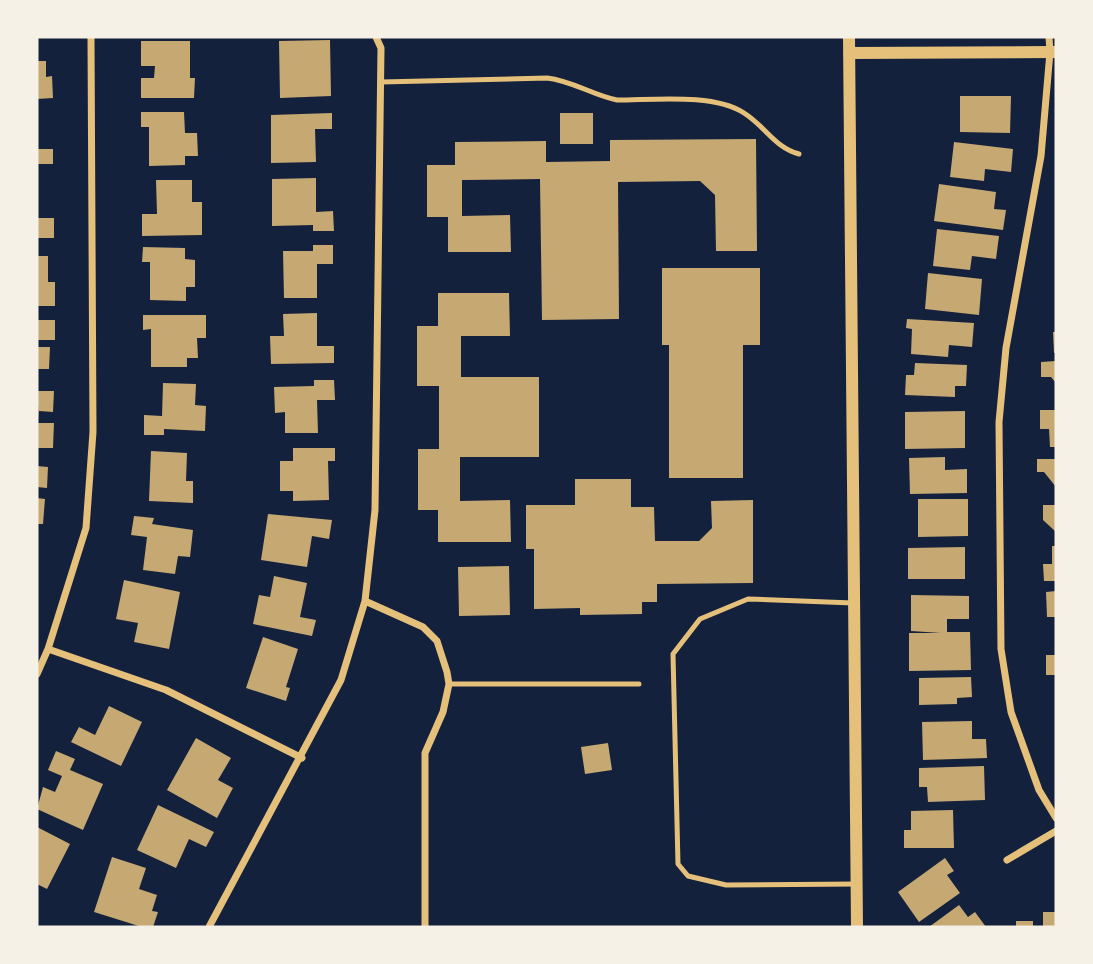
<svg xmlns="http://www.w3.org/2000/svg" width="1093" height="964" font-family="Mulish,sans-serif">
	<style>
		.building { fill: #c6a872 }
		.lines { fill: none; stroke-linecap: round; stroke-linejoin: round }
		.service { stroke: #e5c07b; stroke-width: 5 }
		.minor { stroke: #e5c07b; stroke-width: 7 }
		.tertiary { stroke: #e5c07b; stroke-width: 12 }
	</style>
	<rect width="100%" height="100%" fill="#14213d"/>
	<!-- building -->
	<path class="building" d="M330,40L331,96L280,98L279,41Z
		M141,41H190V78H195L194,98H141V78H154L155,66H141Z
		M37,61H46V77L52,76L53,98L37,99Z
		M960,96H1011L1010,133L960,132Z
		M141,112H184L185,133H197L198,156H185V165L149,166V127H141Z
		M332,113V129H315L316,162L271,163V115Z
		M560,113H593V144H560Z
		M756,139L757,251H716L715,195L700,181L618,182L619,319L542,320L540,179L462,180V216L510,215L511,252H448V217H427V165H455V142L546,141V162L610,161V140Z
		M954,142L1013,149L1011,172L985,169L984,181L950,177Z
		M37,149H53V164H37Z
		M316,178V212L333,211L334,231H313V225L272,226V179Z
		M156,180H192V202H202V235L142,236V214H157Z
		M939,184L996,192L994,209L1006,210L1003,230L934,221Z
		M37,218H54V238H37Z
		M937,229L999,236L996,259L972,256L970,270L933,266Z
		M313,245H333V264H317V298H284L283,251H313Z
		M143,247L185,248V259L195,260V287H186V301L150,300V262H142Z
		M37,256H48V282H55V306H37Z
		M662,268H760V345H743V478H669V345H662Z
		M928,273L982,279L979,315L925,309Z
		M438,293H509L510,336H461V377H539V457H460V501L510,500L511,542H438V510H418V449H439V386H417V326H438Z
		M317,313V346H334V363L271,364L270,336H284L283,314Z
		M143,315H206V338H197L198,358H187V367H151V329L143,330Z
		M907,319L974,323L972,347L949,345L948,357L911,354L912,329L906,328Z
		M37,320H55V340H37Z
		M1053,332H1056V353H1054Z
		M37,347H50L49,369H37Z
		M1056,361V383L1051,377H1041V362Z
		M915,363L967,365L966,386H955V397L905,395L906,375H914Z
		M314,380H334L335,400H317L318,433H285V412L275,413L274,387L314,386Z
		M163,383L196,384L195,405L206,406L205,431L164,429V435H144V415L162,416Z
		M37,391H54L53,412L39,411V419Z
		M1040,410H1056V447H1050L1049,429H1040Z
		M965,411V448L905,449V412Z
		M37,423H54L53,448H37Z
		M293,448H335V461H328L329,500L293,501V491H280V461H293Z
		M151,451L187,453L186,481H193V503L149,501Z
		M945,457V470L967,469V493L910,494L909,458Z
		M1037,459H1056V487L1044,472H1037Z
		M37,466L48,467L47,488L37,487Z
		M575,479H631V507H654L655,541H699L712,528L711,501L753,500V583L657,584V602H642V614L580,615V608L534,609V549H526V505H575Z
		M37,498L45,499L43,524H37Z
		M918,499H968V536L918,537Z
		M1043,505H1056V532L1043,520Z
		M268,514L332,520L329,539L312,536L307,567L261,560Z
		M134,516L154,518L152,524L193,530L190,557L178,556L175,574L143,570L147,537L131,535Z
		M1052,546H1056V581H1044L1043,564H1052Z
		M965,547V579H908V548Z
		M509,566L510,615L459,616L458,567Z
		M274,576L307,583L300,617L316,620L312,636L253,624L259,595L270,597Z
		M124,580L180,592L169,649L134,642L138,623L116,619Z
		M1056,591V617H1047L1046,592Z
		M911,595L969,596V619H947V632H970L971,670L909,671V633H941L911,631Z
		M263,637L298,649L286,687L290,688L286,701L246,688Z
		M1046,655H1056V675H1046Z
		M971,677L972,697L957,698V704L919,705V678Z
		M109,706L142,722L121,766L71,742L79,727L95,735Z
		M972,721V739H986L987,758L923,760L922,722Z
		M196,738L231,758L218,780L233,788L217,818L167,790Z
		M608,743L612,770L585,774L581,747Z
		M56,751L75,759L70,770L103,784L83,830L37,809L43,787L55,792L62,776L48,770Z
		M984,766L985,800L928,802L927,787H919V768Z
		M158,805L214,832L206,847L189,839L176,868L137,850Z
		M953,810L954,848H904V830H911V811Z
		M37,827L70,844L47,889L37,884Z
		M112,857L146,868L139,889L157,895L152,911L158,912L153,927H142L94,912Z
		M945,858L954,871L947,875L960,893L919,922L898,892Z
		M959,905L968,917L975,912L986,927H929Z
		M1043,912H1056V927H1043Z
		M1016,921H1033V927H1016Z"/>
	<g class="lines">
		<!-- service -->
		<path class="service" d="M381,82L547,78C573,81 592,95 617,100C653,100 714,93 744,113C766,127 774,147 799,154
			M853,603L748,599L700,619L673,654L678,864L688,876L726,885L857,884
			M449,684H639"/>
		<!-- minor -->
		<path class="minor" d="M1049,37L1050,52L1041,156L1006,348L999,422L1001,649L1011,712L1039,790L1056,818
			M365,601L423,627L437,641L447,672L449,684L443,712L425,753V927
			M48,649L166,690L302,758
			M37,674L48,649L86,528L93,432L91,37
			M1007,860L1056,831
			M209,927L341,680L365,601L375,510L381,48L376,37"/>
		<!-- tertiary -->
		<path class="tertiary" d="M849,37L857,927
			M849,53L1056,52"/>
	</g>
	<!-- border -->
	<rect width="1093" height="964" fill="none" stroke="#f6f1e7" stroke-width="77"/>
</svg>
